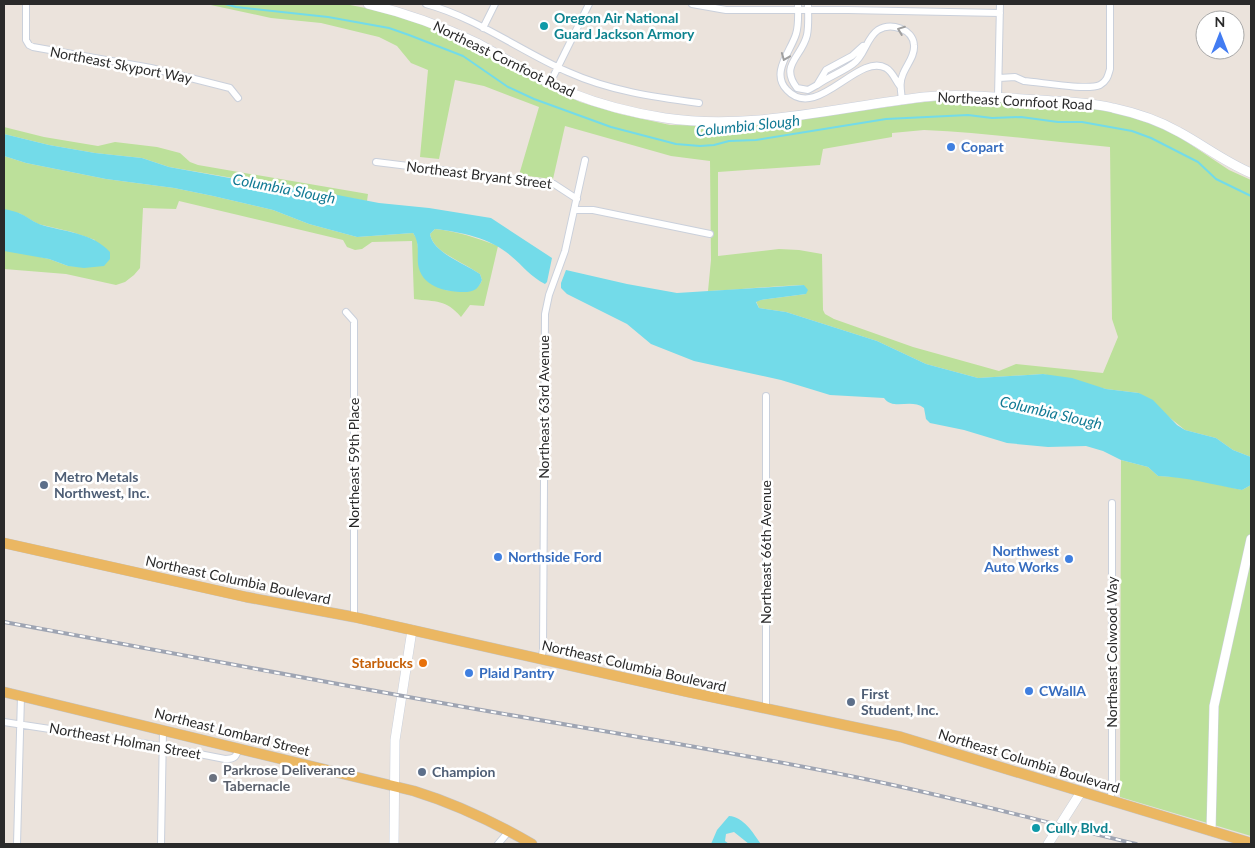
<svg xmlns="http://www.w3.org/2000/svg" width="1255" height="848" font-family="Lato,sans-serif">
	<style>
		.green { fill: #bce09a; fill-rule: evenodd }
		.water { fill: #73dbe9 }
		.lines { fill: none; stroke-linecap: round; stroke-linejoin: round }
		.stream { stroke: #73dbe9; stroke-width: 2 }
		.street-casing { stroke: #cad0db; stroke-width: 8 }
		.secondary-casing { stroke: #cad0db; stroke-width: 10 }
		.primary-casing { stroke: #c3c3c3; stroke-width: 11 }
		.street { stroke: #fff; stroke-width: 6 }
		.secondary { stroke: #fff; stroke-width: 9 }
		.primary { stroke: #ebb762; stroke-width: 10 }
		.rail-casing { stroke: #9fa5b3; stroke-width: 4 }
		.rail { stroke: #fff; stroke-width: 2; stroke-dasharray: 5.5; stroke-linecap: butt }
		.oneway { stroke: #9f9f9f }
		.culture-dot { fill: #0f9aa8; stroke: #fff; stroke-width: 2 }
		.shop-dot { fill: #3f7fe0; stroke: #fff; stroke-width: 2 }
		.service-dot { fill: #5c6f8a; stroke: #fff; stroke-width: 2 }
		.food-dot { fill: #e8710a; stroke: #fff; stroke-width: 2 }
		.worship-dot { fill: #6b7280; stroke: #fff; stroke-width: 2 }
		.labels { text-anchor: middle; stroke-width: 5; stroke-linejoin: round; paint-order: stroke }
		.culture-label { font-size: 14px; font-weight: bold; fill: #0d838f; stroke: #fff; text-anchor: start }
		.street-label { font-size: 14px; fill: #2a2a2a; stroke: #fff }
		.shop-label { font-size: 14px; font-weight: bold; fill: #366cbe; stroke: #fff; text-anchor: start }
		.service-label { font-size: 14px; font-weight: bold; fill: #4e5e75; stroke: #fff; text-anchor: start }
		.food-label { font-size: 14px; font-weight: bold; fill: #c56008; stroke: #fff; text-anchor: end }
		.worship-label { font-size: 14px; font-weight: bold; fill: #5b616d; stroke: #fff; text-anchor: start }
		.water-label { font-size: 15px; font-style: italic; fill: #137b95; stroke: #fff }
	</style>
	<rect width="100%" height="100%" fill="#ebe3dc"/>
	<!-- green -->
	<path class="green" d="M206,4H345L381,11L424,24L476,49L523,75L580,102L620,114L670,125L738,126L768,124L915,103L944,100H968L1078,107L1112,111L1155,125L1181,138L1229,170L1251,180V457L1233,450L1216,438L1185,430L1139,393L1106,389L1043,374L978,378L926,364L877,341L786,312L759,308L756,301L761,300L806,294L804,285C771,286 740,290 708,291L711,260L710,161L671,156L565,126L553,179L519,175L539,107L484,86L455,80L439,159L420,157L428,70L411,63L397,46L379,37L321,23L271,18ZM924,130C987,133 1048,141 1110,147L1112,319L1118,337L1103,373L1016,364L999,371L913,347L834,319L825,314L823,310L822,254L799,250L779,249L718,256V172L820,165L823,149L892,137V133Z
		M4,127L44,137L98,146L115,142L157,147L180,153L190,162L198,165L368,194L367,201L169,167L142,158L95,153L49,145L4,134Z
		M4,156L26,163L106,179L174,188L213,196L273,210L309,224L357,237L413,233L417,239L418,249L445,290C459,291 476,296 482,280L480,274L475,271C461,261 433,252 430,234L435,229C457,231 477,238 498,246L484,306L470,305L461,317C446,299 436,302 414,299L412,241L372,242L362,249L355,250L347,247L343,240L179,201L176,209L143,208L140,268L134,275L125,282L116,285L66,274L4,269ZM19,213L38,224L72,232L95,240L93,267L68,266L49,259L19,252Z
		M1121,460L1148,467L1158,476L1176,477L1200,480L1242,490L1251,485V836L1120,797Z"/>
	<!-- water -->
	<path class="water" d="M4,134L49,145L95,153L142,158L169,167L268,185L322,192L379,203L429,208L491,218L552,258L547,282L545,284C531,277 523,266 511,256C491,238 461,232 435,229L430,234C433,252 461,262 475,271L480,274L482,280C478,290 473,292 464,292C444,292 421,286 418,264C417,253 420,243 413,233L357,237L309,224L273,210L213,196L174,188L106,179L26,163L4,156Z
		M4,209C9,210 14,211 19,213C26,216 32,221 39,224C63,232 92,232 110,252V259L104,266L84,268L68,266L49,259L4,251Z
		M566,270L627,284L677,293L804,285L808,290L806,294L761,300L756,302L759,308L786,312L877,341L926,364L978,378L1043,374L1072,378L1106,389L1139,393L1153,400L1177,425L1185,430L1216,438L1233,450L1251,457V485L1242,490C1214,485 1187,477 1158,476L1148,467L1121,460L1103,451L1086,446L1048,447L1007,443L964,430L930,423L926,419L924,408C911,398 893,411 884,398L830,395L781,380L694,361L651,344L627,324L567,294L561,288V283Z
		M729,816C744,817 753,833 761,844H749L734,832L726,834L725,841L729,844H711L717,830Z"/>
	<g class="lines">
		<!-- stream -->
		<path class="stream" d="M225,4L236,7L328,17L389,28L409,35L463,56L508,87L534,99L611,127L676,144L700,146L714,145L729,141L756,140L886,119L968,115L992,118L1021,117L1058,122H1082L1132,131L1151,138L1198,162L1216,179L1251,196"/>
		<!-- street casing -->
		<g class="street-casing">
			<path id="street" d="M26,4V40L29,45L33,47L151,68L230,88L238,98
				M426,4C477,18 520,51 568,72C610,91 654,97 699,103
				M692,4L726,10H848L1000,13
				M798,4C798,14 799,25 796,34C791,51 770,73 787,90C817,122 858,52 886,68C893,72 895,80 900,86
				M808,4C808,14 809,25 807,35C802,57 779,65 797,88L808,90L817,85L826,70L852,56L863,46
				M483,28L495,4
				M999,78L1015,77L1024,81C1040,82 1087,91 1100,85C1107,81 1108,76 1110,69V4
				M550,83L589,4
				M817,85C828,77 842,72 853,64C865,56 866,38 878,30C891,22 913,29 914,45C915,56 907,64 903,74C899,83 901,90 902,100
				M998,97L1000,4
				M376,162L554,184L577,199
				M574,210H593L710,234
				M346,312L354,321V617
				M541,659L543,650L545,314L549,295L565,251L585,160
				M766,709V396
				M4,722L148,744L225,759C235,759 236,757 239,748
				M1109,801L1112,791V503
				M17,844L21,696
				M161,844L163,730
				M498,844L509,831"/>
		</g>
		<!-- secondary casing -->
		<g class="secondary-casing">
			<path id="secondary" d="M368,4C406,13 442,26 477,43C508,60 538,79 571,93C601,105 633,113 665,118C752,131 838,107 924,97C962,93 1001,98 1040,100C1064,102 1089,102 1113,108C1136,113 1158,120 1179,132C1203,145 1225,162 1251,173
				M1211,831L1214,706L1251,539
				M394,844L395,740L412,630
				M1048,844L1081,792"/>
		</g>
		<!-- primary casing -->
		<g class="primary-casing">
			<path id="primary" d="M4,543L246,597L354,617L688,692L901,737L1251,843
				M4,692L414,791C456,804 494,822 532,844"/>
		</g>
		<!-- street -->
		<use href="#street" class="street"/>
		<!-- secondary -->
		<use href="#secondary" class="secondary"/>
		<!-- primary -->
		<use href="#primary" class="primary"/>
		<!-- rail casing -->
		<g class="rail-casing">
			<path id="rail" d="M4,622C133,645 262,671 392,694C548,723 705,746 860,778C953,797 1044,822 1136,844"/>
		</g>
		<!-- rail -->
		<use href="#rail" class="rail"/>
	</g>
	<!-- one-way arrows -->
	<defs><path id="oneway-chevron" d="M-2-3.5L2.5 0L-2 3.5" fill="none" stroke-width="1.6" stroke-linecap="round" stroke-linejoin="round" transform="scale(1.25)"/></defs>
	<g class="oneway">
		<use href="#oneway-chevron" transform="translate(901 30) rotate(-159)"/>
		<use href="#oneway-chevron" transform="translate(785 57) rotate(112)"/>
	</g>
	<!-- markers -->
	<g class="culture-dot">
		<circle cx="544" cy="26" r="5"/>
		<circle cx="1036" cy="828" r="5"/>
	</g>
	<g class="shop-dot">
		<circle cx="951" cy="147" r="5"/>
		<circle cx="498" cy="557" r="5"/>
		<circle cx="1069" cy="559" r="5"/>
		<circle cx="469" cy="673" r="5"/>
		<circle cx="1029" cy="691" r="5"/>
	</g>
	<g class="service-dot">
		<circle cx="44" cy="485" r="5"/>
		<circle cx="851" cy="702" r="5"/>
		<circle cx="422" cy="772" r="5"/>
	</g>
	<circle class="food-dot" cx="423" cy="663" r="5"/>
	<circle class="worship-dot" cx="213" cy="778" r="5"/>
	<g class="labels">
		<!-- culture labels -->
		<g class="culture-label">
			<text x="554" y="23">Oregon Air National<tspan x="554" dy="16">Guard Jackson Armory</tspan></text>
			<text x="1046" y="833">Cully Blvd.</text>
		</g>
		<!-- street labels -->
		<g class="street-label">
			<text transform="translate(504 59) rotate(26)" y="5">Northeast Cornfoot Road</text>
			<text transform="translate(121 65) rotate(11)" y="5">Northeast Skyport Way</text>
			<text transform="translate(1015 101) rotate(3)" y="5">Northeast Cornfoot Road</text>
			<text transform="translate(479 175) rotate(7)" y="5">Northeast Bryant Street</text>
			<text transform="translate(544 407) rotate(-90)" y="5">Northeast 63rd Avenue</text>
			<text transform="translate(354 463) rotate(-90)" y="5">Northeast 59th Place</text>
			<text transform="translate(766 552) rotate(-90)" y="5">Northeast 66th Avenue</text>
			<text transform="translate(238 580) rotate(12)" y="5">Northeast Columbia Boulevard</text>
			<text transform="translate(1112 652) rotate(-90)" y="5">Northeast Colwood Way</text>
			<text transform="translate(634 666) rotate(13)" y="5">Northeast Columbia Boulevard</text>
			<text transform="translate(232 732) rotate(14)" y="5">Northeast Lombard Street</text>
			<text transform="translate(125 741) rotate(10)" y="5">Northeast Holman Street</text>
			<text transform="translate(1029 761) rotate(17)" y="5">Northeast Columbia Boulevard</text>
		</g>
		<!-- shop labels -->
		<g class="shop-label">
			<text x="961" y="152">Copart</text>
			<text x="1059" y="556" text-anchor="end">Northwest<tspan x="1059" dy="16">Auto Works</tspan></text>
			<text x="508" y="562">Northside Ford</text>
			<text x="479" y="678">Plaid Pantry</text>
			<text x="1039" y="696">CWallA</text>
		</g>
		<!-- service labels -->
		<g class="service-label">
			<text x="54" y="482">Metro Metals<tspan x="54" dy="16">Northwest, Inc.</tspan></text>
			<text x="861" y="699">First<tspan x="861" dy="16">Student, Inc.</tspan></text>
			<text x="432" y="777">Champion</text>
		</g>
		<!-- food labels -->
		<g class="food-label">
			<text x="413" y="668">Starbucks</text>
		</g>
		<!-- worship labels -->
		<g class="worship-label">
			<text x="223" y="775">Parkrose Deliverance<tspan x="223" dy="16">Tabernacle</tspan></text>
		</g>
		<!-- water labels -->
		<g class="water-label">
			<text transform="translate(748 126) rotate(-6)" y="5">Columbia Slough</text>
			<text transform="translate(284 189) rotate(11)" y="5">Columbia Slough</text>
			<text transform="translate(1051 413) rotate(13)" y="5">Columbia Slough</text>
		</g>
	</g>
	<!-- border -->
	<rect width="1255" height="848" fill="none" stroke="#2a2a2a" stroke-width="10"/>
	<!-- north arrow -->
	<g transform="translate(1220 35)"><circle r="24" fill="#ffffff" stroke="#aaaaaa"/>
	<path d="M0-4L9 19L0 12L-9 19Z" fill="#427cf2"/>
	<text y="-8" font-size="14" font-weight="bold" text-anchor="middle" fill="#2a2a2a">N</text>
	</g>
</svg>
